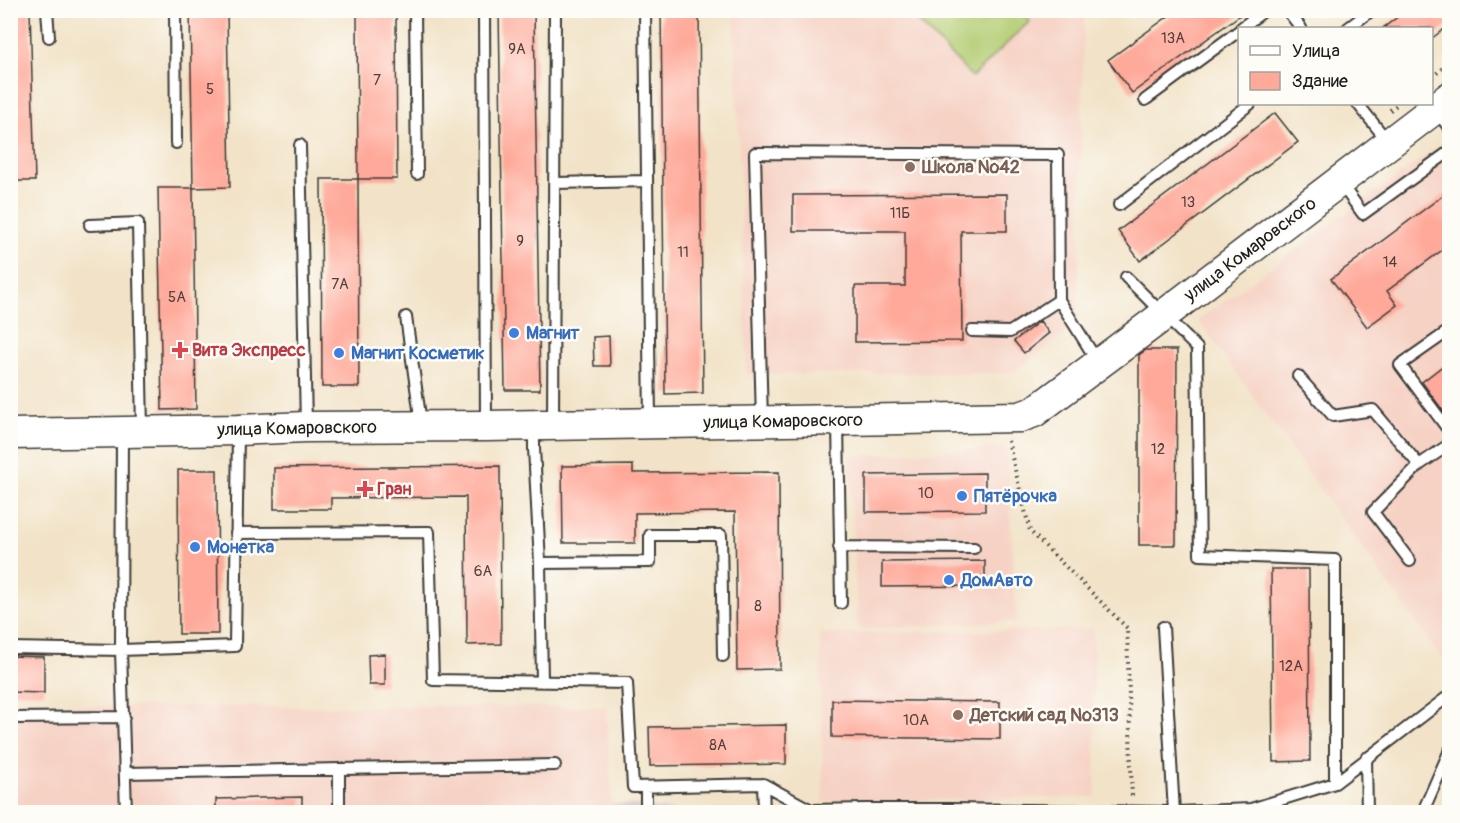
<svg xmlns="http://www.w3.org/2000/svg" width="1460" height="823" font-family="Pangolin,sans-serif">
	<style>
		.built { fill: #f6d2c4 }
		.industrial { fill: #d1bfbe }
		.green { fill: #b2cc71; stroke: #677446; stroke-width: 1.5 }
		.building { fill: #fea999 }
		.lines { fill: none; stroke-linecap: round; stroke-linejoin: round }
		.lane-casing { stroke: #3c3a36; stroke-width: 14 }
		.secondary-casing { stroke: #3c3a36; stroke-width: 33 }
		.path { stroke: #3c3a36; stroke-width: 4; stroke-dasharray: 1.5 4.5; stroke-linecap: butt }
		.lane { stroke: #fff; stroke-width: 10 }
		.secondary { stroke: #fff; stroke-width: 30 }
		.education-dot { fill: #8d6e63; stroke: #fdfcf7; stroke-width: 2 }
		.shop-dot { fill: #3f7fe0; stroke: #fdfcf7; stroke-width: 2 }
		.health-dot { fill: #e0444e; stroke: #fdfcf7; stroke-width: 2 }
		.labels { text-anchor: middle; stroke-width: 5; stroke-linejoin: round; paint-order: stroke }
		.number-label { font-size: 15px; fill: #543f3b }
		.education-label { font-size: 18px; font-weight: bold; fill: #785e54; stroke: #fdfcf7; text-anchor: start }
		.street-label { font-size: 18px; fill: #1c1c1c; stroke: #fdfcf7 }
		.shop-label { font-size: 18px; font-weight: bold; fill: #366cbe; stroke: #fdfcf7; text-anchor: start }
		.health-label { font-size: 18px; font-weight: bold; fill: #be3a42; stroke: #fdfcf7; text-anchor: start }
	</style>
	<rect width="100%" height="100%" fill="#fdfcf7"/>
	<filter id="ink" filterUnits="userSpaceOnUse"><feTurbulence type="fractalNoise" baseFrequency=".0167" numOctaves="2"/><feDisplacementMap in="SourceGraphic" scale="12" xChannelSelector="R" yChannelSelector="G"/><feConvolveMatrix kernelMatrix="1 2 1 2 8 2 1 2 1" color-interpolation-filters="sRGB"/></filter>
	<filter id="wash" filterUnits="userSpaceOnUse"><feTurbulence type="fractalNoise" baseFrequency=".008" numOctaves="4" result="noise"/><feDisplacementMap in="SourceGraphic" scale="24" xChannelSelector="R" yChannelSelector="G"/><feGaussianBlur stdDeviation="1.35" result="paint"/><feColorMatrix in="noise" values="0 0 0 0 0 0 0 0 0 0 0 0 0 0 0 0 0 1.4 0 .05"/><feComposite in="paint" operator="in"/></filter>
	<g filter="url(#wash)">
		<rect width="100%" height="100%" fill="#f2e3c8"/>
		<!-- built -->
		<path class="built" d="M734,11H1084L1078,324L1012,373L747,374Z
			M1449,139V657L1444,661L1198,320Z
			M1007,448L1016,621L858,629L849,456Z
			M1093,629L1096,797L823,802L820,634Z
			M11,706L606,707L612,804V812H11Z"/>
		<!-- industrial -->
		<path class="industrial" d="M612,804L635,805L685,812H612Z"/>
		<!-- green -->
		<path class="green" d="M908,11H1019L1030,21L972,77Z"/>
		<g id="blocks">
			<!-- building -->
			<path class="building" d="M10,10H30L35,181H10Z
				M190,10H227L230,187L193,188Z
				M357,10H396L397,179H358Z
				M499,10H534L540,390H505Z
				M661,10H699L703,393L665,394Z
				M1177,10H1247L1132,93L1108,60Z
				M1407,10H1449V25L1431,39V28H1383Z
				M1275,113L1298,142L1140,261L1118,231Z
				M321,179H358L359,387H322Z
				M158,188H193L196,409L162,410Z
				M1449,191V245L1387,291L1397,305L1367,327L1331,279Z
				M1007,194V231H961L962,341L855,342V286H905V231H793V195Z
				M1040,321L1049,333L1024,353L1014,341Z
				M609,336L610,366H594L593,337Z
				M1146,350H1177L1176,545H1139V355Z
				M1449,361V419L1422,382Z
				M633,465V473L779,472L780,669L737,670L735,512L635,513V543H563L562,466Z
				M500,466L501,644L467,645L466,497L331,498V509H274V468Z
				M178,470H217L218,634H179Z
				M985,473V511L866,512V475Z
				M985,561V586L882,587V562Z
				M1271,569H1309L1310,761L1273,762Z
				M385,654V685H369L368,655Z
				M10,656L44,657V693L10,692Z
				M832,700L1000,702V739L832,737Z
				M786,725V764L650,766L649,727Z
				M302,797V813H216V799Z"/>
		</g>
	</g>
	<g filter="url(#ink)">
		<use href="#blocks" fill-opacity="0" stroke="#3c3a36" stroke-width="1.5"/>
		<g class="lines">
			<!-- lane casing -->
			<g class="lane-casing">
				<path id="lane" d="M47,10L49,37
					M175,10L176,143
					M415,10L417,174
					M484,10L486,425
					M645,10L650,421
					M1287,10L1301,28
					M1241,28L1265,10
					M1348,28L1372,10
					M1145,100L1240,30
					M1358,104L1389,143
					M1436,110L1450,129
					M300,145L306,424
					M555,183L647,181
					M1341,184L1363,214L1450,151
					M1119,205L1250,104
					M90,225L138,223L142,430
					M1126,277L1197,348L1200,555L1335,560V783
					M406,317L421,423
					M1450,330L1400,365L1450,432
					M972,331L1010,332L1059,300
					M1298,376L1333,416L1373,410L1419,465
					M762,421L755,153L1058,155L1059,300L1097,361
					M838,423L841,603
					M553,424L555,10
					M534,427V448L540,563L542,682
					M122,435L121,650L126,812
					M236,533L429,532L433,680L627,683L633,787L763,784L811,810L867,809H949L1170,812
					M839,547L974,548
					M1410,561L1373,512L1419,465L1450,444
					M540,563L650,562V535H721L723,656
					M1163,627L1174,812
					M10,648L121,650L235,646L238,433
					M10,718L124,717
					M1366,758L1367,812
					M339,769V812
					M125,773L555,765
					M763,784L764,812
					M1424,809L1450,750
					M646,812V787
					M1177,812L1251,809L1335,783L1450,695"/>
			</g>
			<!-- secondary casing -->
			<g class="secondary-casing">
				<path id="secondary" d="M10,434L238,430L306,427L486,426L1020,417L1034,412L1164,315L1450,97"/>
			</g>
			<!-- path -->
			<path class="path" d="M1432,77L1450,62
				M1390,110L1398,104
				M1008,441L1030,531L1127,628L1132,799"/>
			<!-- lane -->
			<use href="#lane" class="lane"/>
			<!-- secondary -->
			<use href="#secondary" class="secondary"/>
		</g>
	</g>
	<!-- markers -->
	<g class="education-dot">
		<circle cx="910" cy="167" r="6"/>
		<circle cx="958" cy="715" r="6"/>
	</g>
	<g class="shop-dot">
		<circle cx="514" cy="333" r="6"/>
		<circle cx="339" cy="353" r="6"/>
		<circle cx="962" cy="496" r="6"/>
		<circle cx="195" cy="547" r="6"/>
		<circle cx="949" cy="580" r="6"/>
	</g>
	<g class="health-dot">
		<path d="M177 341h6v6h6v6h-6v6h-6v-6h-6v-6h6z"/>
		<path d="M362 480h6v6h6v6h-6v6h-6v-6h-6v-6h6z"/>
	</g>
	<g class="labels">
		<!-- number labels -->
		<g class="number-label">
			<text x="1173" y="43">13А</text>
			<text x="517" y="54">9А</text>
			<text x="377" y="85">7</text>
			<text x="210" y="94">5</text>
			<text x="1188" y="207">13</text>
			<text x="900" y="218">11Б</text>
			<text x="520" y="246">9</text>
			<text x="683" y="257">11</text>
			<text x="1390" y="267">14</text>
			<text x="340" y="289">7А</text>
			<text x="177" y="302">5А</text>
			<text x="1158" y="454">12</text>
			<text x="926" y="498">10</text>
			<text x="483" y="576">6А</text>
			<text x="758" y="611">8</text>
			<text x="1291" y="671">12А</text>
			<text x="916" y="725">10А</text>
			<text x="718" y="750">8А</text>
		</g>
		<!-- education labels -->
		<g class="education-label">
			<text x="922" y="173">Школа №42</text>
			<text x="970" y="721">Детский сад №313</text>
		</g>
		<!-- street labels -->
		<g class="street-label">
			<text transform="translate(1250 249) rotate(-37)" y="6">улица Комаровского</text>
			<text transform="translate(783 421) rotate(-1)" y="6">улица Комаровского</text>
			<text transform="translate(297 428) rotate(-1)" y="6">улица Комаровского</text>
		</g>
		<!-- shop labels -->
		<g class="shop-label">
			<text x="526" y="339">Магнит</text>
			<text x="351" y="359">Магнит Косметик</text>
			<text x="974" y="502">Пятёрочка</text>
			<text x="207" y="553">Монетка</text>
			<text x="961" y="586">ДомАвто</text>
		</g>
		<!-- health labels -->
		<g class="health-label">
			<text x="192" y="356">Вита Экспресс</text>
			<text x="377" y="495">Гран</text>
		</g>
	</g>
	<!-- margin -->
	<rect width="1460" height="823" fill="none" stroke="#fdfcf7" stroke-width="36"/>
	<!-- legend -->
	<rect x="1238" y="27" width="195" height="78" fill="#fdfcf7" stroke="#a3a29f" stroke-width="1.5"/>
	<rect x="1250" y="46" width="30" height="9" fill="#ffffff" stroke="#a3a29f" stroke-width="1.5"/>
	<text x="1292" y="57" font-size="18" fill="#1c1c1c">Улица</text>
	<rect x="1250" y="72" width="30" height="18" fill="#fea999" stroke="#a3a29f" stroke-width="1.5"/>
	<text x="1292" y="87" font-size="18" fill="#1c1c1c">Здание</text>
</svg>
